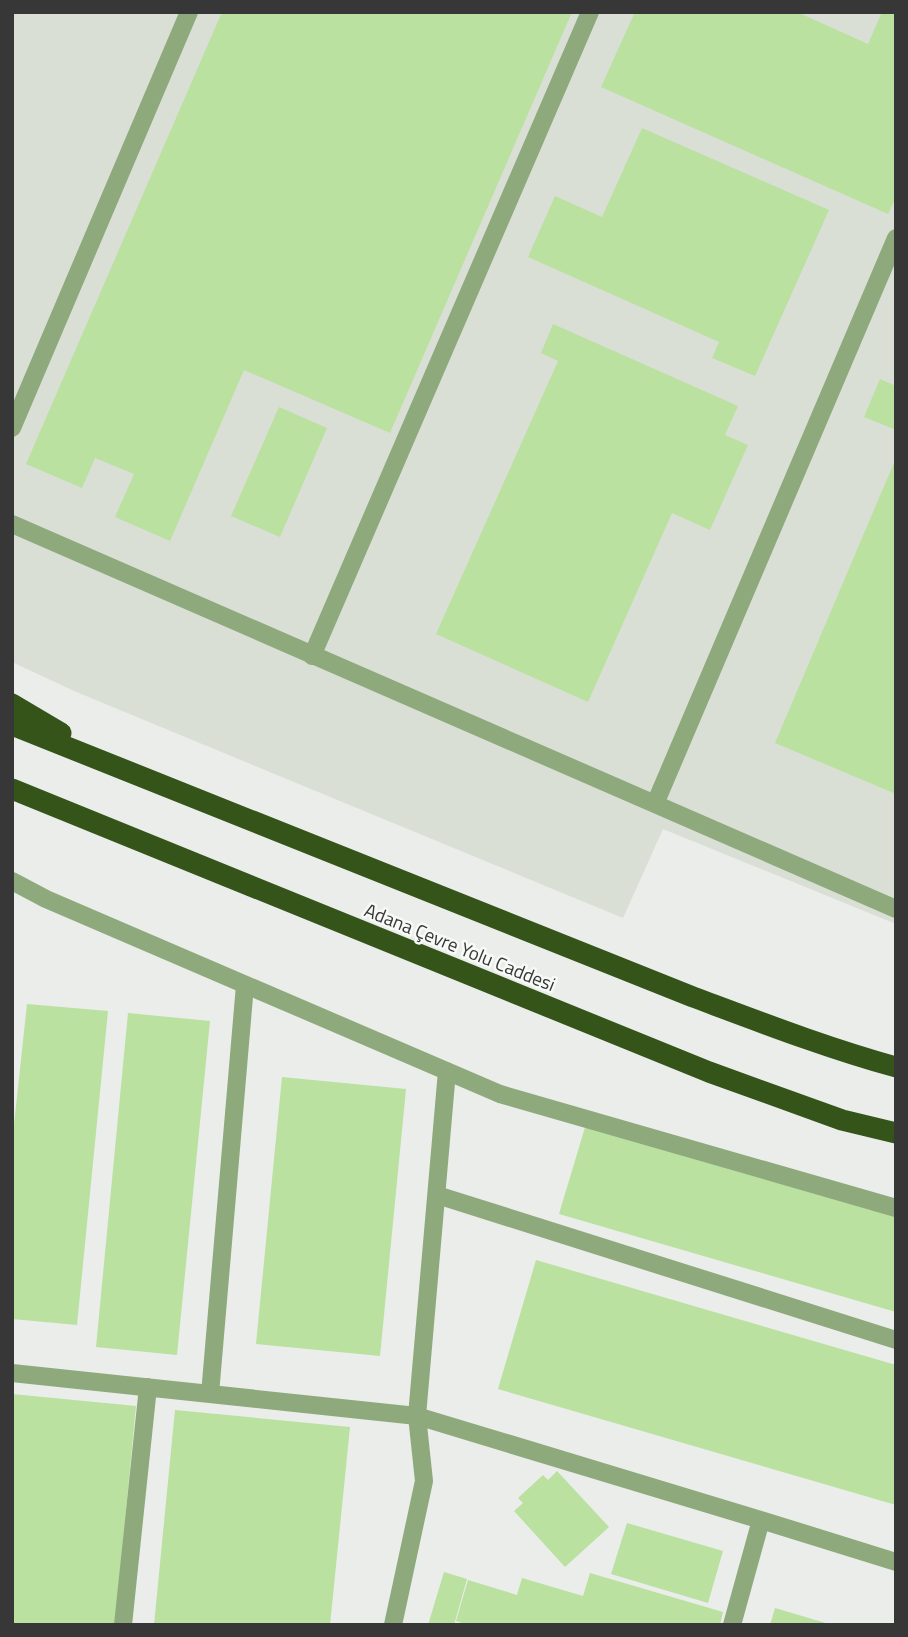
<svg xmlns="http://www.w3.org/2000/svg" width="908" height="1637" font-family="'Titillium Web',sans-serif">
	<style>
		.built { fill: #d9dfd5 }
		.building { fill: #bae1a0 }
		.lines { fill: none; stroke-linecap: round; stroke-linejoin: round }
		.minor { stroke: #8ea97c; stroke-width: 18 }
		.highway { stroke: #34541a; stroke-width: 21 }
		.labels { text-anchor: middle; stroke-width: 5; stroke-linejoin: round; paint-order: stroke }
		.street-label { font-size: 19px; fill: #363736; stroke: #f8faf7 }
	</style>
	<rect width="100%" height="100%" fill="#eaede9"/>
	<!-- built -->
	<path class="built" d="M12,12H896V924L663,829L623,918L74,691L12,662Z"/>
	<!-- building -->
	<path class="building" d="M222,12H572L390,433L244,370L170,541L115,517L134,474L95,458L82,488L26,464Z
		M635,12H797L868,44L882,12H896V197L888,214L601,87Z
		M642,128L829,210L755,376L712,358L719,342L528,257L555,196L602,217Z
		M553,324L738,406L725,435L748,445L710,530L672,513L588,702L436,634L558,361L541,353Z
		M880,379L896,386V430L864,417Z
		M279,407L327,428L280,537L231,516Z
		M896,458V794L775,743Z
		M27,1004L108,1011L77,1325L12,1319V1143Z
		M128,1013L210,1021L177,1355L96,1347Z
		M282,1077L406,1089L380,1356L256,1344Z
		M586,1124L896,1214V1312L559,1214Z
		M536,1260L896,1365V1505L498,1389Z
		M12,1394L136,1406L115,1625H12Z
		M175,1410L350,1427L330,1625H154Z
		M557,1471L609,1527L565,1567L514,1511L523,1503L518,1498L543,1475L548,1480Z
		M627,1523L723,1551L708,1603L611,1574Z
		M444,1572L467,1579L454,1625H428Z
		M590,1573L723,1612L720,1625H468L456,1621L468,1580L517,1595L522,1578L583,1596Z
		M775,1608L829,1624V1625H770Z"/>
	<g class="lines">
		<!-- minor -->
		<path class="minor" d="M12,428L189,12
			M12,524L896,909
			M312,656L590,12
			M655,804L896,238
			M12,881L46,899L500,1094L896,1208
			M437,1195L896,1340
			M12,1373L417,1416L761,1520L732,1625
			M210,1394L245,985
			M761,1520L896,1562
			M123,1625L148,1387
			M393,1625L424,1481L417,1416L447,1071"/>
		<!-- highway -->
		<path class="highway" d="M12,704L61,733
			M12,725L693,997C760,1022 827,1048 896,1067
			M12,789L709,1072L842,1120L896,1133"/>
	</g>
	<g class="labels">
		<!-- street labels -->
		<g class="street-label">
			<text transform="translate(460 947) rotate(22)" y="7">Adana Çevre Yolu Caddesi</text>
		</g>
	</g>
	<!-- border -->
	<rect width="908" height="1637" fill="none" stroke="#363736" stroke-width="28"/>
</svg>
